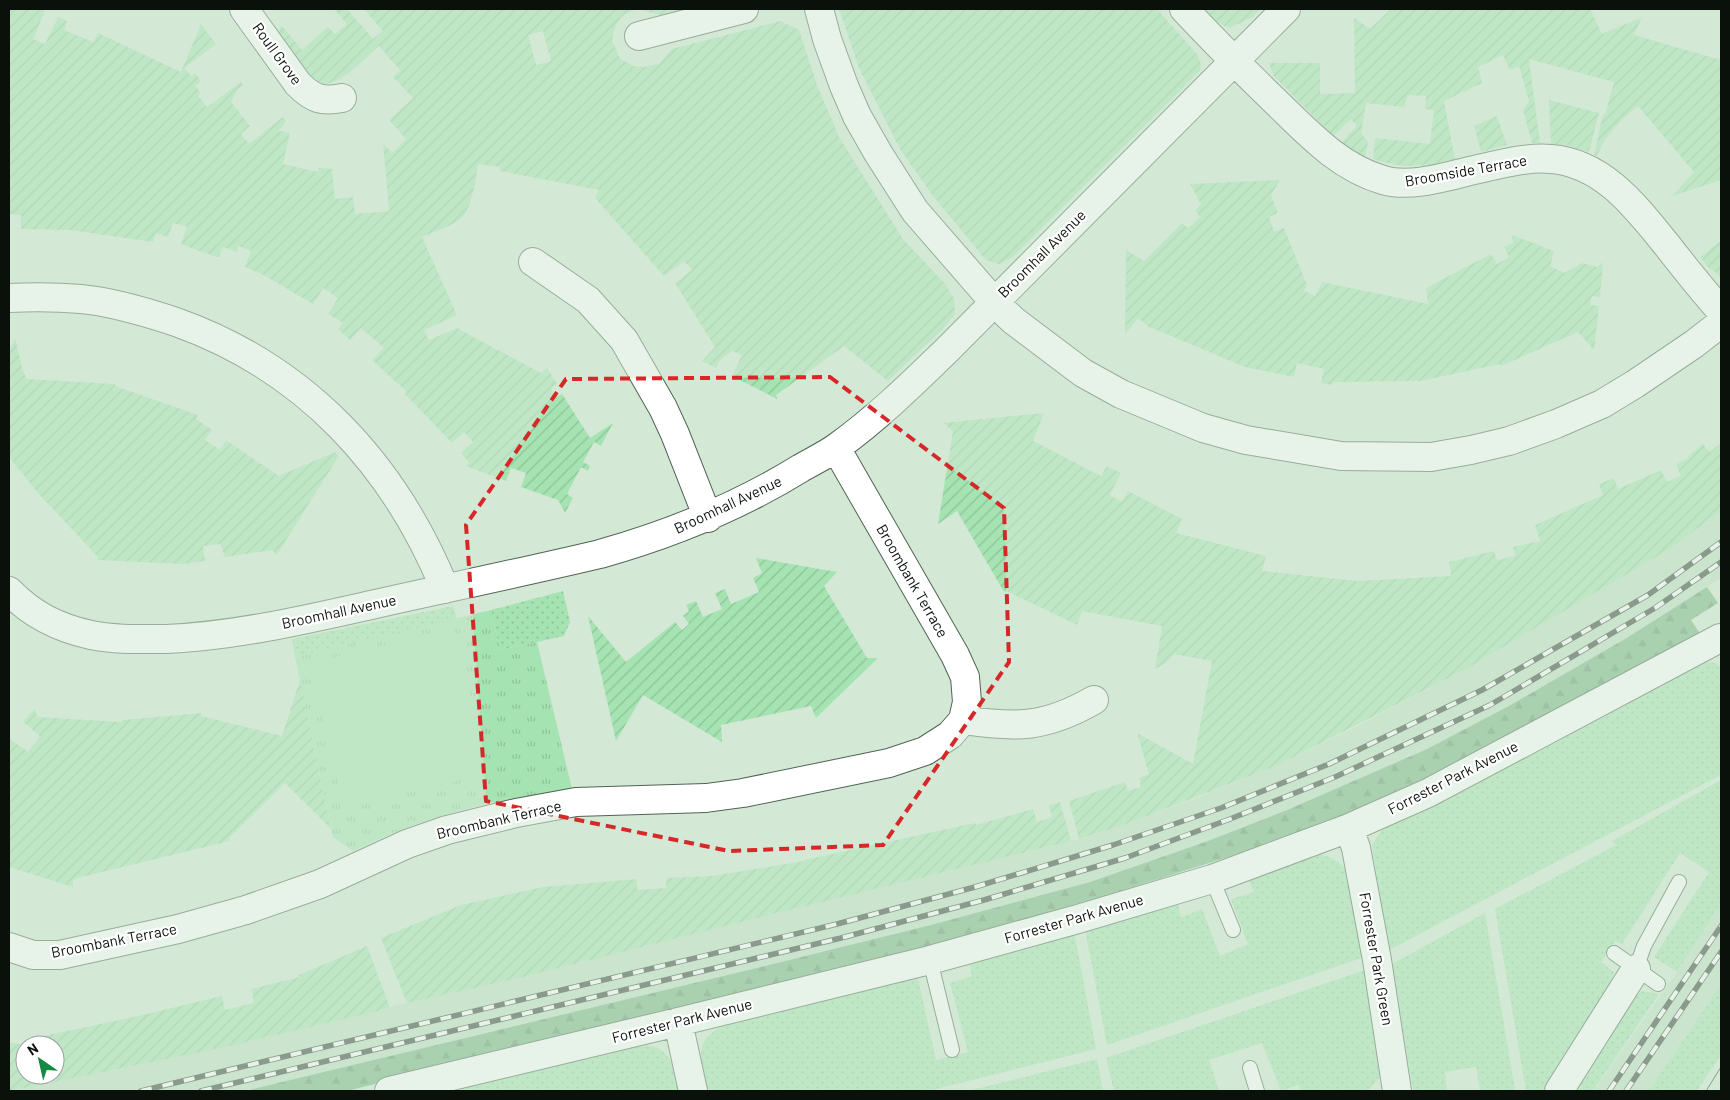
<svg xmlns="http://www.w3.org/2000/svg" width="1730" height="1100" font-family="Barlow,sans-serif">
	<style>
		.built { fill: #c1ddc6 }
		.grass { fill: url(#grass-dots) }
		.forest { fill: url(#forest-firs) }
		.park { fill: url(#park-tufts) }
		.garden { fill: url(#garden-furrows); fill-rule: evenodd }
		.pitch { fill: #a6e3b2 }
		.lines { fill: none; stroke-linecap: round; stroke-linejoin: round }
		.lane-casing { stroke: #516454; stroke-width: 16 }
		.street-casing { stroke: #516454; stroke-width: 30 }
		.lane { stroke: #fff; stroke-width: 14 }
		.street { stroke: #fff; stroke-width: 28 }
		.tram { stroke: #313b33; stroke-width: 1 }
		.rail-casing { stroke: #313b33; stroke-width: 5.5 }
		.rail { stroke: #fff; stroke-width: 4; stroke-dasharray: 11; stroke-linecap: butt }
		.marked { fill: none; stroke: #d62828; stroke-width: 4; stroke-dasharray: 10 6; stroke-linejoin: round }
		.labels { text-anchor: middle; stroke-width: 4.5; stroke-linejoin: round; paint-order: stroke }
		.street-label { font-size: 15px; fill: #0a110b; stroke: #fff }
	</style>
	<defs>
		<pattern id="grass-dots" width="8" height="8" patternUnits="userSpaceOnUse" patternTransform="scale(1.25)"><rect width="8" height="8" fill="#a6e3b2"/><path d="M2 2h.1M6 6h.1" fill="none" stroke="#8ec298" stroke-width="1.8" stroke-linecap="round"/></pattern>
		<pattern id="forest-firs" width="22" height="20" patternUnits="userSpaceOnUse" patternTransform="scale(1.25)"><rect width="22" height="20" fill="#76b483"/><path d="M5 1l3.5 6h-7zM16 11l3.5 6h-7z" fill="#5f9169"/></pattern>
		<pattern id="park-tufts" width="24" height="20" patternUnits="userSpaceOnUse" patternTransform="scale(1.25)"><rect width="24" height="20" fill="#a6e3b2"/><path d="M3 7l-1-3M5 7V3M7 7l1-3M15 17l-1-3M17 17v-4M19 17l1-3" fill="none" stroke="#8ec298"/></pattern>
		<pattern id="garden-furrows" width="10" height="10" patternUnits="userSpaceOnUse" patternTransform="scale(1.25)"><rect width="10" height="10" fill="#a6e3b2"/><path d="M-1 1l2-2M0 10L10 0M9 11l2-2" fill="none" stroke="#8ec298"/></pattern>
	</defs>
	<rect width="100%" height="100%" fill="#d3e9d6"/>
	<!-- built -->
	<path class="built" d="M1721,511V578L1625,639L1507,707L1427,749L1287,810L1208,841L1090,882L931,925L769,965L245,1091H9L263,1038L407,1003L519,978L765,916L1088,837L1189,801L1276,766L1348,731L1466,669L1668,550Z
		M1721,903V984L1649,1091H1594L1677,972Z"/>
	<!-- grass -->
	<path class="grass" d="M563,591L570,622L564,636L500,650L491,610Z
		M453,606L457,619L295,657L292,639Z
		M1706,662L1716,663L1721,669V775L1389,950L1373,853L1372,845L1384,827L1442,802Z
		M1721,780V903L1677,972L1654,957L1709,872L1680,853L1622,944L1615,941L1601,962L1614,972L1609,986L1543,1091H1526L1495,909L1616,845L1612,841Z
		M1317,854C1332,856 1341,862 1349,874L1364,957L1107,1045L1085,929L1177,901L1181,917L1202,909L1220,956L1248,944L1231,899L1254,892L1248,877Z
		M1485,913L1515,1090L1480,1091L1476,1067L1445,1072L1447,1091H1413L1392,964Z
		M1074,931L1096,1049L929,1091H708C701,1063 691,1043 722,1026L918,978L936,1060L968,1052L950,983L972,976L969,961Z
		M1365,970L1382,1067L1379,1078L1368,1091H1301L1298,1085L1281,1091L1262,1043L1209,1060L1219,1091H1114L1106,1058Z
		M1721,984V1055L1697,1091H1649Z
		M1642,991L1659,994L1593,1091H1571L1632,999Z
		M635,1046C640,1046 646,1045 651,1046C672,1050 676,1074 680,1091H462L461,1087Z
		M1097,1059L1103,1091H968Z"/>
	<!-- forest -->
	<path class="forest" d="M1707,587L1718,603L1691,620L1701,635L1406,790L1276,842L1117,892L938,944L347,1091H245L769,965L931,925L1090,882L1208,841L1287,810L1427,749L1507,707L1625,639Z"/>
	<!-- park -->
	<path class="park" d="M491,610L500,650L537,642L572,789C525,796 477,804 432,819C405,827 379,839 353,851L333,837L295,657Z"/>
	<!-- garden -->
	<path class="garden" d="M9,9H40L45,11L33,39L45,44L58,17L67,21L64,30L93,42L98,33L181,72L201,24L216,44L184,68L191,76L195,73L201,81L195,86L201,93L198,96L207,107L241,82L243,85L238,89L231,102L250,126L241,134L249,144L283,117L286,121L279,131L290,133L283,164L318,172L319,168L332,169L335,199L353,197L355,214L389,211L383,143L392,153L406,139L389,120L413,98L393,77L400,70L379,46C363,59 337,91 315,83L276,32L282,26L302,50L328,27L335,34L347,24L334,9H347L373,39L383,31L364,9H690L665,16L637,9L622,16L615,27L612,40L620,59L633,66L644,67L659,64L672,49L780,21L799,30L817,85L839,137L903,239L946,285L954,299L955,314L944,328L888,381L844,346L776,395L777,399L732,376L742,355L732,351L720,360L716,368L702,361L715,347L675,283L692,270L684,261L664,276L595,198L599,190L500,171V167L478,164C476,177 472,207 463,216C453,227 435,231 422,237L457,315L424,330L429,340L457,328L541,373L547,368L557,384L551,388L556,397L562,394L590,438L613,423L601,446L594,442L583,462L590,466L588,471L581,467L567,494L573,498L565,513L558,500L521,487L526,473L511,468L506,481L466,466L469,462L461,453L473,442L464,432L452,443L405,394L407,392L372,360L384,348L361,328L350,340L338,329L343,323L328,314L338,298L323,288L313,304L262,274L245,267L251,251L238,246L236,252L223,247L219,257H216L181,244L187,227L173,223L168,237L156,233L153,242L71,230L21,229V215L9,214ZM543,31L551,61L536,65L528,35Z
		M839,9H1157L1197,54L1201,64L1200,71L1013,257L999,264L986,260L933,196L900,149L859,68Z
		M1204,9H1260L1251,18L1230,28L1218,23Z
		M1391,9H1590L1602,34L1642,17L1634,35L1721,60V180L1672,196L1694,172L1638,106C1620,120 1605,135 1597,156L1594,155L1603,114L1605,115L1614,82L1529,59L1540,143H1532L1523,110L1529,101L1519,66L1510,70L1503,55L1478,67L1482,83L1444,101L1455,160C1425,167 1402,169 1373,159L1375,138L1430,144L1434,110L1425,109L1426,96L1408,95L1404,107L1366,103L1361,133L1368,142L1365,157L1347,148L1341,143L1357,126L1351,119L1333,136L1273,75L1269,63H1320V94L1355,93L1354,18L1370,29Z
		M1549,100L1599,113L1589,152L1565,145L1551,144Z
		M1497,116L1507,145L1481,152L1474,126Z
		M1280,180L1271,195L1278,213L1269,217L1274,232L1284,228L1307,285L1304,291L1315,296L1322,282L1428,304L1426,288L1491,254L1497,264L1509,257L1504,247L1513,243L1512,235L1554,251L1550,266L1564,273L1582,263L1597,267L1603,262L1600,297L1592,296L1590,305L1599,306L1594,350L1578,332L1501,366L1500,364L1420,381L1333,382L1332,385L1321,383L1324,369L1297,363L1294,377L1245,367L1152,328L1151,329L1138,318L1125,334L1126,250L1144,261L1182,223L1188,228L1200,217L1195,211L1201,204L1190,184Z
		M1721,241V276H1720L1709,268L1700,257Z
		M15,338L23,372L27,379L115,384V386L198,415L196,419L212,430L205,440L220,450L226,440L279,476L335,452L339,456L276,556L273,550L225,557L220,544L203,546L205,561L183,564L97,560L98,557L38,493L9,457V351Z
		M1044,413L1033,441L1101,476L1107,466L1121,473L1110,495L1122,502L1128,491L1182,519L1176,533L1266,556L1262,571L1357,581L1451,576L1449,562L1494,551L1497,560L1515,556L1513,547L1540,541L1535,525L1603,495L1599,484L1614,478L1618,489L1661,470L1667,482L1681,476L1676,464L1689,458L1688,456L1703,444L1710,452L1721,443V511L1668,550L1644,564L1466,669L1276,766L1123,825L1079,839L1069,801L1125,782L1128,791L1141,787L1139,778L1149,774L1137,733L1193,764L1212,661L1174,654L1163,665L1155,669L1162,626L1082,611L1077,625L1006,591L1004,592L957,511L938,524L953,431L943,423Z
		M756,558L837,572L824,586L867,658H878L816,718L811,706L721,725L722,742L643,695L616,741L588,616L626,662L675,622L682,630L689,624L683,616L689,611L686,605L696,601L703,617L722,609L715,593L725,589L731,604L759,592L753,578L762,573Z
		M300,680L331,829L285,783L229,838L230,841L73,879V887L9,867V741L10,739L28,752L40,736L23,722L35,709L37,717L122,722V720L201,713V716L282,736Z
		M1060,802L1071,841L765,916L519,978L407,1003L381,938L461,905L543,887L637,879V890L666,888V878L713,876L804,861V860L975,823L976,825L1033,809L1037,822L1052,817L1049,805Z
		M367,946L390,1008L220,1048L9,1091V1042L23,1045L24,1040L134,1017L222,996L225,1010L254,1003L251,989L300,977L299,975ZM25,1045H55V1075H25Z"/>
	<!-- pitch -->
	<path class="pitch" d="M454,628L489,773L344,808L310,663Z"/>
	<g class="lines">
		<!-- lane casing -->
		<g class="lane-casing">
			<path id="lane" d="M1212,879L1233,930
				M1614,953L1658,984
				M930,960L952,1050
				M1636,969L1644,946L1679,882
				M1250,1068L1257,1091"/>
		</g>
		<!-- street casing -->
		<g class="street-casing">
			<path id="street" d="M244,9L298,84C313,99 322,102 342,98
				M819,9L827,39L844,86L857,116L878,153L915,211L995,303L1014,321L1083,373L1121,394L1203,428L1246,440L1341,456L1431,457L1471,450L1509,441L1556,424L1602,404L1635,384L1694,344L1721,323
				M1184,9C1214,41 1245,72 1277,103C1309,134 1339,167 1383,180C1412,189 1454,174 1483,168C1505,163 1528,157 1551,159C1603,163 1636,207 1666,244C1684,267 1702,290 1721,311
				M639,36L744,9
				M533,262L588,300L624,340L663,408L675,434L708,518
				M9,298C32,297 57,297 81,299C113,302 146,312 176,322C305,368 394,464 445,589
				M9,591C32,615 58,628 91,635C116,640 141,639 166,639C235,636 304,620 371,605C447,588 524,572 600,554C671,534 738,507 801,468C813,461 826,455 837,447C876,419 911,385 945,352L1286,9
				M963,720C1017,728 1045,728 1094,700
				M1349,828L1356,848L1377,960L1397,1091
				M9,947L33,955H60L178,929L246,910L320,884L407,844L447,830L516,813L576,802L706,798L743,793L889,763L925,751L950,735L963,720L967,702L965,677L955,655L836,448
				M678,1022L693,1091
				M389,1091L678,1022L930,960L1078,919L1212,879L1349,828L1428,793L1720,638L1721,639
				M1559,1091L1636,969"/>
		</g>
		<!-- lane -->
		<use href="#lane" class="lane"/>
		<!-- street -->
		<use href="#street" class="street"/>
		<!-- tram -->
		<path class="tram" d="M1706,1091L1721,1067"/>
		<!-- rail casing -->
		<g class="rail-casing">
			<path id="rail" d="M141,1091L837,924L975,887L1113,845L1221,808L1329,764L1482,690L1648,595L1721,542
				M201,1091L841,938L984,900L1125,858L1230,819L1335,777L1490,705L1655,608L1721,562
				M1609,1091L1721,926
				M1626,1091L1721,952"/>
		</g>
		<!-- rail -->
		<use href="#rail" class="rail"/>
	</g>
	<!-- marked area -->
	<path d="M0 0H1730V1100H0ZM830,377L1004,508L1009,662L883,845L729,851L486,801L466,525L566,379Z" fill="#d3e9d6" fill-opacity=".55" fill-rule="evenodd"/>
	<path class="marked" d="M830,377L1004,508L1009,662L883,845L729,851L486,801L466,525L566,379Z"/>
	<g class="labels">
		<!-- street labels -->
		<g class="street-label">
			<text transform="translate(277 54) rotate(54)" y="5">Roull Grove</text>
			<text transform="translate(1466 171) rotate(-10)" y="5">Broomside Terrace</text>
			<text transform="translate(1042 254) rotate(-45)" y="5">Broomhall Avenue</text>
			<text transform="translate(728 505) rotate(-25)" y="5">Broomhall Avenue</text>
			<text transform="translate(912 581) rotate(60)" y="5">Broombank Terrace</text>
			<text transform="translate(339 612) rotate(-12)" y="5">Broomhall Avenue</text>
			<text transform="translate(1453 778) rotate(-27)" y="5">Forrester Park Avenue</text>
			<text transform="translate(499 820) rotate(-13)" y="5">Broombank Terrace</text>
			<text transform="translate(1074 919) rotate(-16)" y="5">Forrester Park Avenue</text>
			<text transform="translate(114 941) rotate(-11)" y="5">Broombank Terrace</text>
			<text transform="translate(1376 959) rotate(80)" y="5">Forrester Park Green</text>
			<text transform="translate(682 1021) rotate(-14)" y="5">Forrester Park Avenue</text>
		</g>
	</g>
	<!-- border -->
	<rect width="1730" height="1100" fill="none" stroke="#0a110b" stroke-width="20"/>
	<!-- north arrow -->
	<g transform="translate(40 1060) rotate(326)"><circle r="24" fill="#ffffff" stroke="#9da09d"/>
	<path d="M0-4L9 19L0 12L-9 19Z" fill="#158841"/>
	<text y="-8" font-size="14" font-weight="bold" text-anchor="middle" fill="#0a110b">N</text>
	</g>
</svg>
